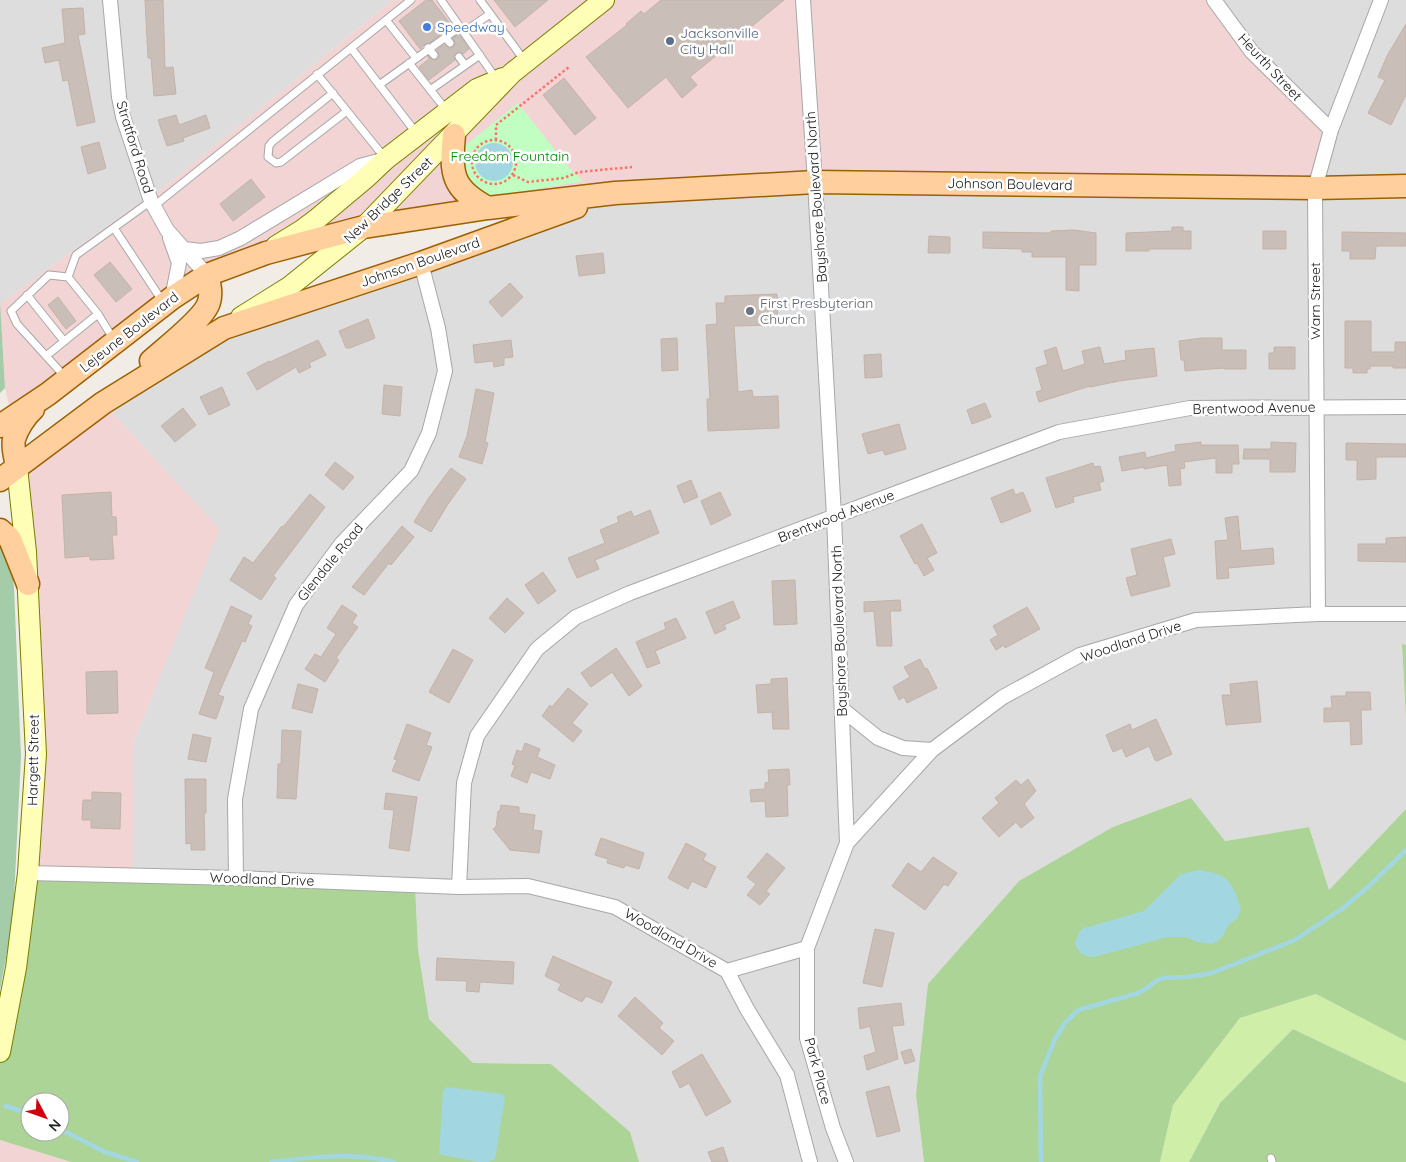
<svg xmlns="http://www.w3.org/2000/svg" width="1406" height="1162" font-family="Quicksand,sans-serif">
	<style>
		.residential { fill: #dedddd }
		.commercial { fill: #f3d4d4 }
		.grass { fill: #cfefa8 }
		.forest { fill: #acd497; fill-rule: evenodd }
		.cemetery { fill: #a5cca8 }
		.park { fill: #c0fec1 }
		.water { fill: #a2d7e2 }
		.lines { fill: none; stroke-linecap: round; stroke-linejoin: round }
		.stream { stroke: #a2d7e2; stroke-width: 4.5 }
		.building { fill: #cabfb8; stroke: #c4b2a6 }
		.service-casing { stroke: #a7a7a7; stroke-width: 9 }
		.minor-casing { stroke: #a7a7a7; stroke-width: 16 }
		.secondary-casing { stroke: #777e00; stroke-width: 22 }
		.primary-casing { stroke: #9c6000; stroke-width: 25 }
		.path { stroke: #ff7069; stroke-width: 2.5; stroke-dasharray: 2.5 2.5; stroke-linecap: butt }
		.service { stroke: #fff; stroke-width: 7 }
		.minor { stroke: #fff; stroke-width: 14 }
		.secondary { stroke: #fffeb6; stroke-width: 20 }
		.primary { stroke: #ffcf9d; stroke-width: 22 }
		.shop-dot { fill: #3f7fe0; stroke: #fff; stroke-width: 2 }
		.service-dot { fill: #5c6f8a; stroke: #fff; stroke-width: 2 }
		.worship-dot { fill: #6b7280; stroke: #fff; stroke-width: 2 }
		.labels { text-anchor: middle; stroke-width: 5; stroke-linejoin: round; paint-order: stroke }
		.shop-label { font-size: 14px; fill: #366cbe; stroke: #fff; text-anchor: start }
		.service-label { font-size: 14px; fill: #4e5e75; stroke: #fff; text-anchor: start }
		.street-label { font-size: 14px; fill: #202020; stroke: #fff }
		.park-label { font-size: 14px; fill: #028a06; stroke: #fff }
		.worship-label { font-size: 14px; fill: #5b616d; stroke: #fff; text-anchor: start }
	</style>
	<rect width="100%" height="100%" fill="#f1ede6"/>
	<!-- residential -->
	<path class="residential" d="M0,0H393L162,189L132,208L0,304Z
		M1214,0H1406V645H1402L1406,719V809L1329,890L1309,827L1224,841L916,1095L924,1162H639L629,1132L551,1064L473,1063L429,1019L418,949L415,885L133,876V743L219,529L103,403L224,328L615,193Z"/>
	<!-- commercial -->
	<path class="commercial" d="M393,0H1214L1331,130L1315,188L815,182L488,208L207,275L12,418L5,388L0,304L132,208L162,189Z
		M103,403L220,529L133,743V876L28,873L36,754L17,467Z
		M0,1140L71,1162H0Z"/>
	<!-- grass -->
	<path class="grass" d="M1316,994L1406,1041V1083L1293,1029L1220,1103L1189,1162H1160L1173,1105L1240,1018Z"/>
	<!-- forest -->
	<path class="forest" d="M1402,644L1406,645V719Z
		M1191,798L1225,841L1309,827L1329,890L1406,809V1041L1316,994L1240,1018L1173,1105L1160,1162H924L916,1095L928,984L1019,881L1113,827Z
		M28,873L415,885L418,949L429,1019L473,1063L551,1064L630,1132L639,1162H71L0,1140V1052ZM30,1102H60V1132H30Z
		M1293,1029L1406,1083V1162H1189L1220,1103Z"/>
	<!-- cemetery -->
	<path class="cemetery" d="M0,301L5,388L0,393Z
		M0,538L10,557L14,587L21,756L13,920L0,990Z"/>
	<!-- park -->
	<path class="park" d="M518,103L569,168L583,181L498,196L487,195L466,182L462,156L466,145Z"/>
	<!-- water -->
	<path class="water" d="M475 162a19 19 0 1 1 38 0a19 19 0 1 1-38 0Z
		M1199,870C1229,875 1232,881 1241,909L1237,919L1229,924L1224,934L1218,941L1212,944L1197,942L1186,937H1168L1094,957C1083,956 1080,954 1075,944L1079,932L1084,928L1144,911L1181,874Z
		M447,1087L502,1094L505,1097L495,1159L488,1162H479L439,1154L443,1090Z"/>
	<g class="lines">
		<!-- stream -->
		<path class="stream" d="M6,1106L30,1114
			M60,1129L105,1152L137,1162
			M271,1162C312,1157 354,1152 394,1162
			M1041,1162L1040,1076L1055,1039L1065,1023L1078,1010L1139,993L1150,986L1156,981L1163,978L1188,977L1212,973L1295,940L1343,908L1368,887L1406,850"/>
	</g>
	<!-- building -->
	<path class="building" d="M145,0H163L165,68L173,67L176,94L154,96L151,58H148Z
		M426,0H432L452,26L429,43L425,44L420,49L399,21Z
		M494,0H548L515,27Z
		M661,0H784L690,77L697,85L682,98L666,77L628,108L586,57L627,25L626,24L641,11L644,14Z
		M83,8L85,34L78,35L95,122L77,126L68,80L63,81L59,60L45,63L42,48L65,43L62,9Z
		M1406,24V95L1391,125L1368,113L1385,80L1378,77L1387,56Z
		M459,34L469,49L463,54L459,52L455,53L454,57L455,60L429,80L419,67L429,59L428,56L433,60L438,59L439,55L437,50L444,45L449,48L453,47L455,43L453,38Z
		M564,78L596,118L575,135L543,95Z
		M176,115L179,125L206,115L210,128L183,138L184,141L167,146L158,120Z
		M99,142L106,168L88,174L81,147Z
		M251,179L265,197L233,221L220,204Z
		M1172,227H1183V231H1191V249H1149V251H1126V233L1172,231Z
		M1074,230L1096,233V265H1079V291L1066,290V257H1032V252H1022V249L983,248V232L1050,233L1051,231Z
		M1263,231H1286V249H1263Z
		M1342,232L1406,233V246H1376L1375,259H1350V251H1342Z
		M929,236L950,237V253H928Z
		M603,253L605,273L579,276L576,256Z
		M110,262L132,289L116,302L94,275Z
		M510,283L523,297L502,317L489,302Z
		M777,294L778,325L734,326L738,392L752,390L753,397L778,396L779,428L708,431L707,399H710L706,325L717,324L716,303H725V296Z
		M58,297L76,321L66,329L48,305Z
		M368,319L375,338L350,348H346L339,331Z
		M1345,321H1371V352H1395V342H1406V368H1393V366H1370V369H1367V373H1353V368H1345Z
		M677,338L678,370L662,371L661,339Z
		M1202,338H1222V350H1246V369H1224V368L1185,371L1184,360H1181L1179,341Z
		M318,340L326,355L309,363L311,367L299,373L296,367L257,390L247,373L269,361L270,362Z
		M511,340L513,357L504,358V365L494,367L493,361L475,363L473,345Z
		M1056,347L1063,371L1085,364L1082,351L1100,347L1104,364L1126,360L1125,351L1154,348L1157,376L1119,381L1090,387V386L1039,402L1036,392L1042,390L1036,368L1048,364L1044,351Z
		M1274,347H1295V369H1269V353H1274Z
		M881,354L882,377L865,378L864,355Z
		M384,385L402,387L400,416L382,414Z
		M222,387L230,405L209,415L200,397Z
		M476,389L494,393L485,442L488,443L482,464L459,457L467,436Z
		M985,403L991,417L972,424L967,410Z
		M183,408L196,425L175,442L161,426Z
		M899,424L906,449L885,455L883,450L868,454L862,434Z
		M1201,442V445H1238L1239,464H1232V473H1216V458L1184,462L1185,468L1180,469L1181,485L1169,486L1167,465L1144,469V467L1122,471L1119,457L1145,452L1146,458L1176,451L1175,445Z
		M1271,442L1296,443L1295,472H1270V459H1243L1244,449H1271Z
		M1346,443L1406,444V457H1376V479L1357,480V460H1346Z
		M335,462L354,477L343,490L325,475Z
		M1093,463L1094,467L1100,466L1104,481L1099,483L1101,490L1073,497L1074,502L1056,508L1046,478Z
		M451,468L466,479L448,504L431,532L414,522L428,499Z
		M691,480L698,497L684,503L677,486Z
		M1013,489L1015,495L1023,492L1031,511L1001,523L991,498Z
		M111,492L112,517H116L117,535H112L114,559L90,560V556L65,558L62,495Z
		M720,492L731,515L711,525L701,501Z
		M310,494L325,507L273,576L276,578L261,600L230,580L244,557L253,563L282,526L283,527Z
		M650,510L659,533L595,560L599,569L577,578L568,558L605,543L600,530L619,522L617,517L631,511L634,517Z
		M1238,516L1241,551L1273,548L1274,564L1228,568L1229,578L1217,579L1215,541L1228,540L1225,518Z
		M922,524L937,553L927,558L934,570L924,576L917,563L915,564L900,536Z
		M402,526L414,537L391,565L389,563L364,595L352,587Z
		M1406,537V562L1358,561V544H1386V538Z
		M1171,539L1175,554L1163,557L1170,586L1131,596L1126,578L1137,575L1131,549Z
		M543,572L556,591L538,604L525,585Z
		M795,580L797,624L774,625L772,581Z
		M507,598L524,613L505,633L489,618Z
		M900,600L901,611H890L892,646H877L874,611L864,612V602Z
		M733,601L740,618L724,625L726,629L715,634L706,612Z
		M342,605L357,615L352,623L358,627L336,658L339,660L325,682L305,669L315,654L321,657L336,634L327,628Z
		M231,606L252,616L248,624L252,626L245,642L242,641L218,695L224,697L216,719L199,714L214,672L205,668Z
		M1027,607L1040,629L1005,648L1004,645L996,650L990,640L998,635L993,626Z
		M676,618L686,638L655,651L660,663L647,668L636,642L666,629L664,623Z
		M616,648L642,686L629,696L612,672L591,687L581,673Z
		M453,649L473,660L449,703L429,692Z
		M920,659L925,669L927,668L937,688L907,703L904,697L899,700L893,687L910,677L904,667Z
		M117,671L118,713L87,714L86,672Z
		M787,678L789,729H773L772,712L758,713L756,685L771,684V679Z
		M1257,681L1261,722L1226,725L1222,695H1231L1230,684Z
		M298,684L318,689L312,713L292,708Z
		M568,688L588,704L572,723L582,731L573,742L542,716L550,705L552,707Z
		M1346,692H1370L1371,710H1361L1362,744L1351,745L1350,721L1324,722V708H1332L1331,696H1346Z
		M1156,719L1172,754L1157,761L1155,760L1149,746L1126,757L1122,748L1113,752L1106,735L1130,724L1132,730Z
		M407,724L431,733L426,745L432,747L419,781L392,771L397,760L394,759Z
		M282,730L301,731L296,799L277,798L278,764H281Z
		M193,734L211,738L206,762L188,759Z
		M525,743L540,749L537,757L555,765L550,779L531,772L527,783L511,776L515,766L512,764L517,750L522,752Z
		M789,769L790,785H787L788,816L766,817L765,801L751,802L750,790L765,789V783L769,782L768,770Z
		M185,779H206V813H204L205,850H191V843L186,844Z
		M1028,779L1036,791L1024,804L1034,818L1021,828L1016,822L999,837L982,818L999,803L995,798L1016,780L1021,785Z
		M92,792L121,793L120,829L91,828V820H82L83,800H92Z
		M386,793L417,797L409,851L389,848L394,810L384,809Z
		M501,805L519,807V813L535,815L533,830L542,831L539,853L510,850L493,829L496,827L498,811H500Z
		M601,838L644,853L639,869L625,865L624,868L607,863L608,859L595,855Z
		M686,843L706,854L703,860L716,867L706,888L692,881L688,889L668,878Z
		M767,853L785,868L766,891L770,894L760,905L747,895L756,884L747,877Z
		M933,857L957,873L948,886L944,884L925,910L892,886L908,863L921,872Z
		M875,929L894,933L882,987L863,983Z
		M553,956L612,982L602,1003L586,996L582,1002L558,990L561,984L545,976Z
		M437,958L514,962L513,984L480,982L479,992L466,991L467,981L436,980Z
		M635,997L663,1023L659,1028L674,1041L662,1055L618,1016Z
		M901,1003L904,1025L892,1026L898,1059L867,1070L864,1056L876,1052L870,1026L860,1029L858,1008Z
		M911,1049L915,1061L905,1064L901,1052Z
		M702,1054L731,1102L706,1116L689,1083L680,1088L672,1072Z
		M889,1086L900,1131L877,1137L866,1092Z
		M723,1147L728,1162H712L708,1152Z"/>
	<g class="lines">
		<!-- service casing -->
		<g class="service-casing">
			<path id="service" d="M441,0L460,27
				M480,0L524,60
				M386,20L416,58
				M464,32L490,14
				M445,37L450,43
				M351,48L417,134
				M428,48L434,55
				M459,57L465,65
				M409,63L447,111
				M317,74L385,158
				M379,85L460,27L497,80
				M430,90L480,55
				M333,93L272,142L269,146L268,157L276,163L281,162L347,111
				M154,206L411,0
				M114,228L163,302
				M68,277L76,255L151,201
				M27,295L64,341
				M46,356L98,314
				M66,378L17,324L11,311L49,275L68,277L98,314L114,340
				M1271,1158L1272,1162"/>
		</g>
		<!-- minor casing -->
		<g class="minor-casing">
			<path id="minor" d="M110,0L119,97L123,117L151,201L167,230L207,275
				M803,0L815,182L834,516L847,843
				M1214,0L1252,52L1331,130
				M170,238L179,263L172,298
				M184,249L201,251L219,248L241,238L360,166L382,160
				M1318,614L1315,188L1331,130L1381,0
				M842,709L878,738L903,748L932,750
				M28,873L236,878L459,887L528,886L615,907L727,971L807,948
				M236,878L235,799L251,709L296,605L342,543L411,471L429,433L445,371L438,328L421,263
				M459,887L464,783L477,736L537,649L576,617L630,593L1059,432L1190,408L1406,407
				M727,971L747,1009L787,1075L810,1162
				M846,1162L833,1128L807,1038V948L847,843L932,750L1003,697L1080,655L1196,620L1318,614H1406"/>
		</g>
		<!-- secondary casing -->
		<g class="secondary-casing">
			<path id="secondary" d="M276,246L302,230L318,218L367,177L386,159L477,89L503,78
				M241,317L289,287L364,227L512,73L604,0
				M0,1052L16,968L28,873L36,754L26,552L17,467"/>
		</g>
		<!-- primary casing -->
		<g class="primary-casing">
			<path id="primary" d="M454,135C450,174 452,189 488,208
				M151,361C164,349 205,318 209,302C212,293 209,283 207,275
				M0,426L48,394L172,298L207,275L266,253L364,227L488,208L615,193L815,182L1315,188L1406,186
				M17,467C16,459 12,448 14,439C17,429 25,416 33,409
				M0,480L103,403L224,328L421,263L576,207
				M0,530L10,539L28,584"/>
		</g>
		<!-- path -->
		<path class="path" d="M472 162a22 22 0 1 1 44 0a22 22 0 1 1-44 0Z
			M496,140V125L569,67
			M513,175L528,182L564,178L579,172L632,167"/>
		<!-- service -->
		<use href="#service" class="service"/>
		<!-- minor -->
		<use href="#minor" class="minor"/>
		<!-- secondary -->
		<use href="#secondary" class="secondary"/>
		<!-- primary -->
		<use href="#primary" class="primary"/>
	</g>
	<!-- markers -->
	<circle class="shop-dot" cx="427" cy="27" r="5"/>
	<circle class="service-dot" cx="670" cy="41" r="5"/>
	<circle class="worship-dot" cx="750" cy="311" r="5"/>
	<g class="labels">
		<!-- shop labels -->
		<g class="shop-label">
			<text x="437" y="32">Speedway</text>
		</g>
		<!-- service labels -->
		<g class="service-label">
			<text x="680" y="38">Jacksonville<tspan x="680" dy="16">City Hall</tspan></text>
		</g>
		<!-- street labels -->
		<g class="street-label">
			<text transform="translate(1270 67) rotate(47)" y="5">Heurth Street</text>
			<text transform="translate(135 147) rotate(73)" y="5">Stratford Road</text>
			<text transform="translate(1010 184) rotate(1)" y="5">Johnson Boulevard</text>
			<text transform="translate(816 197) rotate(-94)" y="5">Bayshore Boulevard North</text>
			<text transform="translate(388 200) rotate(-44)" y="5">New Bridge Street</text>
			<text transform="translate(420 262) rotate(-19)" y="5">Johnson Boulevard</text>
			<text transform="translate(1315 301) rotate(-90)" y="5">Warn Street</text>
			<text transform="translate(129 332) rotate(-38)" y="5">Lejeune Boulevard</text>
			<text transform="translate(1254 408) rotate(-1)" y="5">Brentwood Avenue</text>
			<text transform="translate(836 516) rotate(-21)" y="5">Brentwood Avenue</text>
			<text transform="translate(330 562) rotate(-51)" y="5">Glendale Road</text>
			<text transform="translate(839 631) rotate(-92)" y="5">Bayshore Boulevard North</text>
			<text transform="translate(1131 641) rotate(-18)" y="5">Woodland Drive</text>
			<text transform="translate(33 760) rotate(-89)" y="5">Hargett Street</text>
			<text transform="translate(262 879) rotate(2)" y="5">Woodland Drive</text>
			<text transform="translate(671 938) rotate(30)" y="5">Woodland Drive</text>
			<text transform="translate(818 1071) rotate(75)" y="5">Park Place</text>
		</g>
		<!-- park labels -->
		<g class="park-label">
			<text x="510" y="161">Freedom Fountain</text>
		</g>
		<!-- worship labels -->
		<g class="worship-label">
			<text x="760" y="308">First Presbyterian<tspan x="760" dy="16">Church</tspan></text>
		</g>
	</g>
	<!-- north arrow -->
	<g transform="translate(45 1117) rotate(131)"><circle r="24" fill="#ffffff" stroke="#a6a6a6"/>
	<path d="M0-4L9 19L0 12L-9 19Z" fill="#d0000c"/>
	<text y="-8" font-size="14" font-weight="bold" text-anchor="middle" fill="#202020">N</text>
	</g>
</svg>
